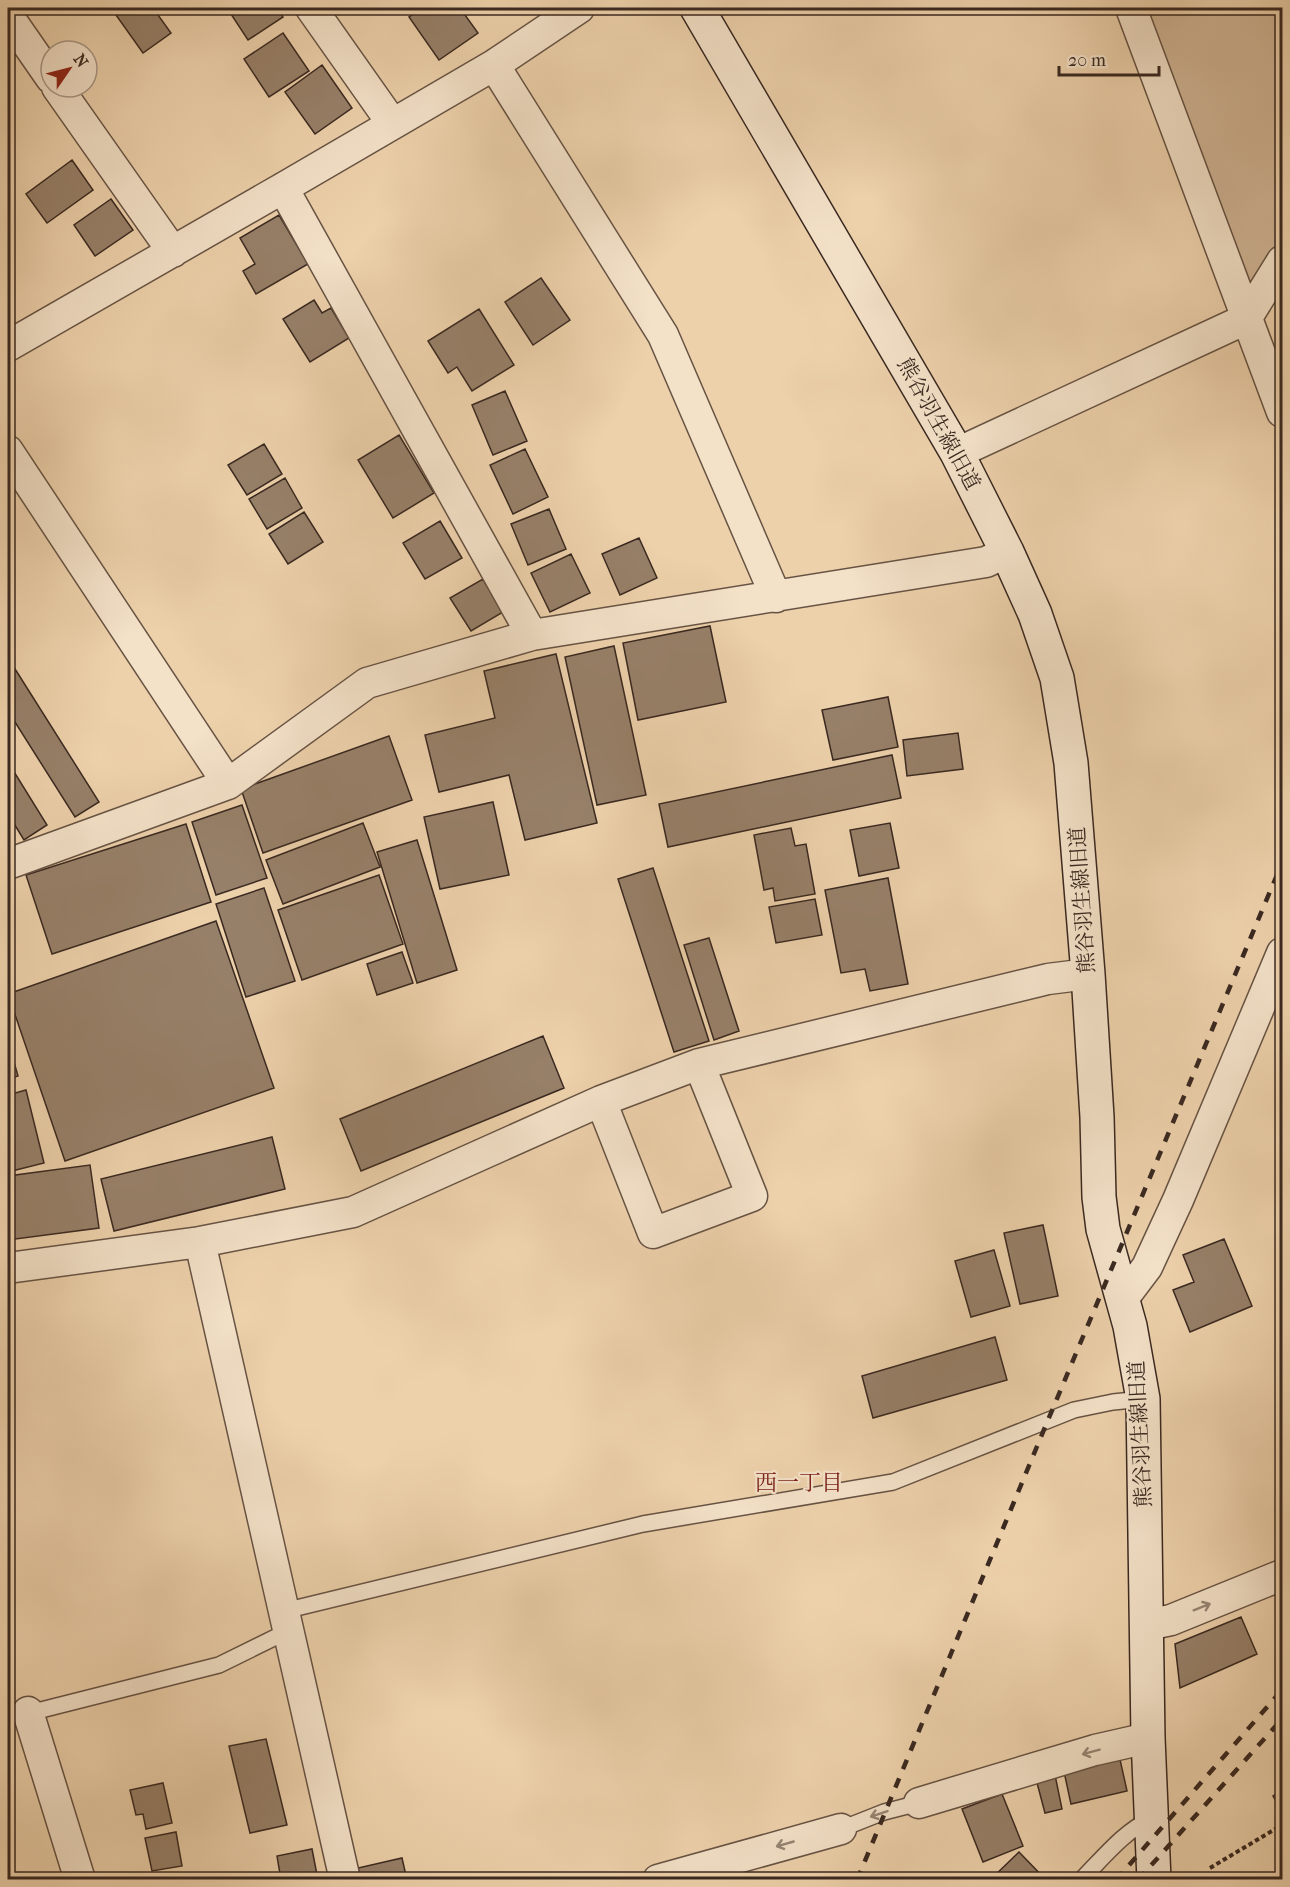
<svg xmlns="http://www.w3.org/2000/svg" width="1290" height="1887" font-family="'IM FELL French Canon','Noto Serif JP',serif">
	<style>
		.green { fill: #cfb494; stroke: #846e5a; stroke-width: 1.5 }
		.building { fill: #978069; stroke: #3a2921; stroke-width: 1.5 }
		.lines { fill: none; stroke-linecap: round; stroke-linejoin: round }
		.lane-casing { stroke: #675344; stroke-width: 18 }
		.street-casing { stroke: #675344; stroke-width: 33 }
		.secondary-casing { stroke: #3a2921; stroke-width: 36 }
		.path { stroke: #3a2921; stroke-width: 4; stroke-dasharray: 4.5 3; stroke-linecap: butt }
		.lane { stroke: #f3e1c8; stroke-width: 15 }
		.street { stroke: #f3e1c8; stroke-width: 30 }
		.secondary { stroke: #f3e1c8; stroke-width: 33 }
		.rail { stroke: #3a2921; stroke-width: 4.5; stroke-dasharray: 10 10; stroke-linecap: butt }
		.oneway { stroke: #968574 }
		.labels { text-anchor: middle; stroke-width: 4.5; stroke-linejoin: round; paint-order: stroke }
		.street-label { font-size: 21px; fill: #3a2921; stroke: #f3e1c8 }
		.neighbourhood-label { font-size: 22px; fill: #7a1f14; stroke: #f3e1c8 }
	</style>
	<rect width="100%" height="100%" fill="#edd1ab"/>
	<filter id="stains"><feTurbulence type="fractalNoise" baseFrequency=".00333" numOctaves="4"/><feColorMatrix values="0 0 0 0 .2 0 0 0 0 .09 0 0 0 0 .02 0 0 0 .5 -.17"/></filter>
	<radialGradient id="worn" r=".72"><stop offset=".6" stop-color="#630" stop-opacity="0"/><stop offset="1" stop-color="#630" stop-opacity=".3"/></radialGradient>
	<!-- green -->
	<path class="green" d="M1145,8H1282V238L1248,292Z"/>
	<!-- building -->
	<path class="building" d="M111,8H153L171,33L143,53Z
		M227,8H277L283,17L248,40Z
		M379,8H393L384,14Z
		M422,8H460L478,33L439,60L409,17Z
		M283,33L309,71L269,97L244,59Z
		M322,65L352,108L315,134L285,92Z
		M72,160L93,190L47,223L26,194Z
		M111,199L133,230L95,256L74,225Z
		M279,215L308,264L256,294L243,271L255,264L240,238Z
		M541,278L570,320L533,345L505,302Z
		M314,300L322,313L331,308L349,338L310,362L283,319Z
		M479,309L514,365L472,391L457,367L448,373L428,341Z
		M505,391L527,441L493,455L472,405Z
		M399,435L434,493L393,518L358,460Z
		M264,444L282,474L247,495L228,465Z
		M525,449L548,497L513,514L490,465Z
		M285,478L302,508L267,529L249,499Z
		M549,509L566,549L528,565L511,524Z
		M304,512L323,542L288,564L269,534Z
		M440,521L462,558L425,579L403,543Z
		M639,538L657,578L620,595L602,554Z
		M571,554L590,593L550,612L531,573Z
		M483,579L503,612L471,631L450,598Z
		M710,626L726,702L638,720L623,643Z
		M614,646L646,795L597,805L565,657Z
		M556,654L597,823L525,840L509,775L439,792L425,735L495,718L484,671Z
		M10,661L99,802L75,817L8,711V663Z
		M888,697L898,747L833,760L822,710Z
		M958,733L963,769L907,776L903,740Z
		M389,736L412,800L263,853L241,789Z
		M892,755L901,798L668,847L659,804Z
		M8,762L47,825L24,840L8,814Z
		M493,802L509,875L440,889L424,817Z
		M242,805L267,878L216,895L192,822Z
		M363,823L380,867L283,904L266,860Z
		M890,823L899,868L859,876L850,830Z
		M186,824L211,902L52,954L26,875Z
		M791,828L795,846L806,844L815,894L775,901L773,888L764,890L754,835Z
		M417,840L457,970L417,983L377,852Z
		M653,868L709,1041L674,1052L618,879Z
		M379,875L403,944L302,980L278,910Z
		M888,878L908,984L870,991L865,969L841,973L825,890Z
		M264,888L295,981L246,997L216,904Z
		M815,899L822,935L776,943L769,907Z
		M216,921L274,1088L65,1161L8,994Z
		M709,938L739,1031L714,1040L684,945Z
		M402,952L413,983L377,995L367,964Z
		M543,1036L564,1088L361,1171L340,1119Z
		M8,1041L18,1076L8,1079Z
		M26,1090L44,1163L8,1172V1095Z
		M272,1137L285,1189L114,1231L101,1179Z
		M90,1165L99,1228L8,1240V1176Z
		M1043,1225L1058,1296L1020,1304L1004,1233Z
		M1224,1239L1252,1306L1190,1332L1173,1290L1194,1282L1183,1255Z
		M994,1250L1010,1306L971,1317L955,1261Z
		M995,1337L1007,1380L873,1418L862,1376Z
		M1241,1617L1257,1654L1180,1688L1175,1644Z
		M266,1739L287,1825L250,1833L229,1746Z
		M1119,1755L1127,1791L1071,1804L1063,1767Z
		M1055,1775L1062,1809L1045,1813L1036,1779Z
		M163,1783L172,1823L146,1829L143,1814L136,1815L130,1790Z
		M1282,1790V1812L1273,1796Z
		M1002,1794L1023,1846L983,1862L962,1809Z
		M176,1832L182,1866L152,1871L145,1838Z
		M312,1849L318,1880H281L277,1856Z
		M1019,1852L1046,1880L992,1878Z
		M402,1858L407,1880H361L358,1868Z"/>
	<g class="lines">
		<!-- lane casing -->
		<g class="lane-casing">
			<path id="lane" d="M284,1611L643,1524L893,1482L1074,1410L1113,1402L1143,1399
				M8,1715L41,1710L219,1665L288,1631
				M841,1829L884,1812L919,1803
				M1081,1880C1102,1859 1124,1831 1151,1819"/>
		</g>
		<!-- street casing -->
		<g class="street-casing">
			<path id="street" d="M311,8L392,123
				M1131,8L1282,412
				M8,16L51,78
				M494,65L663,335L776,597
				M57,87L173,252
				M283,188L532,635
				M8,346L283,188L494,65L579,8
				M8,451L228,784
				M957,453L1246,319L1282,261
				M8,864L228,784L367,683L532,635L986,562L1007,552
				M601,1101L653,1233L752,1196L699,1064
				M200,1242L345,1880
				M8,1268L200,1242L353,1212L601,1101L699,1064L1048,979L1088,974
				M1122,1300L1147,1267L1178,1200L1282,953
				M1147,1625L1171,1620L1282,1575
				M28,1712L80,1880
				M919,1803L1095,1750L1148,1738
				M658,1880L841,1829"/>
		</g>
		<!-- secondary casing -->
		<g class="secondary-casing">
			<path id="secondary" d="M697,8L957,453L1007,552L1035,614L1057,678L1071,763L1088,974L1097,1117L1099,1197L1103,1229L1130,1326L1143,1399L1148,1738L1154,1880"/>
		</g>
		<!-- path -->
		<path class="path" d="M1210,1868L1282,1825"/>
		<!-- lane -->
		<use href="#lane" class="lane"/>
		<!-- street -->
		<use href="#street" class="street"/>
		<!-- secondary -->
		<use href="#secondary" class="secondary"/>
		<!-- rail -->
		<path class="rail" d="M857,1880L1048,1420L1282,863
			M1116,1880L1282,1690
			M1138,1880L1282,1719"/>
	</g>
	<!-- one-way arrows -->
	<defs><path id="oneway-shaft" d="M-6 0H5M1.5-3L5.5 0L1.5 3" fill="none" stroke-width="1.6" stroke-linecap="round" stroke-linejoin="round" transform="scale(1.5)"/></defs>
	<g class="oneway">
		<use href="#oneway-shaft" transform="translate(1202 1607) rotate(-22)"/>
		<use href="#oneway-shaft" transform="translate(1091 1752) rotate(165)"/>
		<use href="#oneway-shaft" transform="translate(879 1814) rotate(162)"/>
		<use href="#oneway-shaft" transform="translate(785 1844) rotate(164)"/>
	</g>
	<g class="labels">
		<!-- street labels -->
		<g class="street-label">
			<text transform="translate(939 424) rotate(61)" y="7">熊谷羽生線旧道</text>
			<text transform="translate(1082 900) rotate(-94)" y="7">熊谷羽生線旧道</text>
			<text transform="translate(1140 1434) rotate(-93)" y="7">熊谷羽生線旧道</text>
		</g>
		<!-- neighbourhood labels -->
		<g class="neighbourhood-label">
			<text x="799" y="1490">西一丁目</text>
		</g>
	</g>
	<!-- margin -->
	<rect width="1290" height="1887" fill="none" stroke="#edd1ab" stroke-width="30"/>
	<rect x="9" y="9" width="1272" height="1869" fill="none" stroke="#3a2921" stroke-width="3"/>
	<rect x="15" y="15" width="1260" height="1857" fill="none" stroke="#3a2921" stroke-width="1.5"/>
	<!-- north arrow -->
	<g transform="translate(69 69) rotate(55)"><circle r="28" fill="#f3e1c8" stroke="#a99785" stroke-width="1.5"/>
	<path d="M0-4.5L10 22L0 15L-10 22Z" fill="#8f2418"/>
	<text y="-9" font-size="16" font-weight="bold" text-anchor="middle" fill="#3a2921">N</text>
	</g>
	<!-- scale -->
	<path d="M1059 66v9h100v-9" fill="none" stroke="#3a2921" stroke-width="3"/>
	<text x="1068" y="66" font-size="18" fill="#3a2921" stroke="#f3e1c8" stroke-width="4.5" paint-order="stroke">20 m</text>
	<rect width="100%" height="100%" filter="url(#stains)"/>
	<rect width="100%" height="100%" fill="url(#worn)"/>
</svg>
